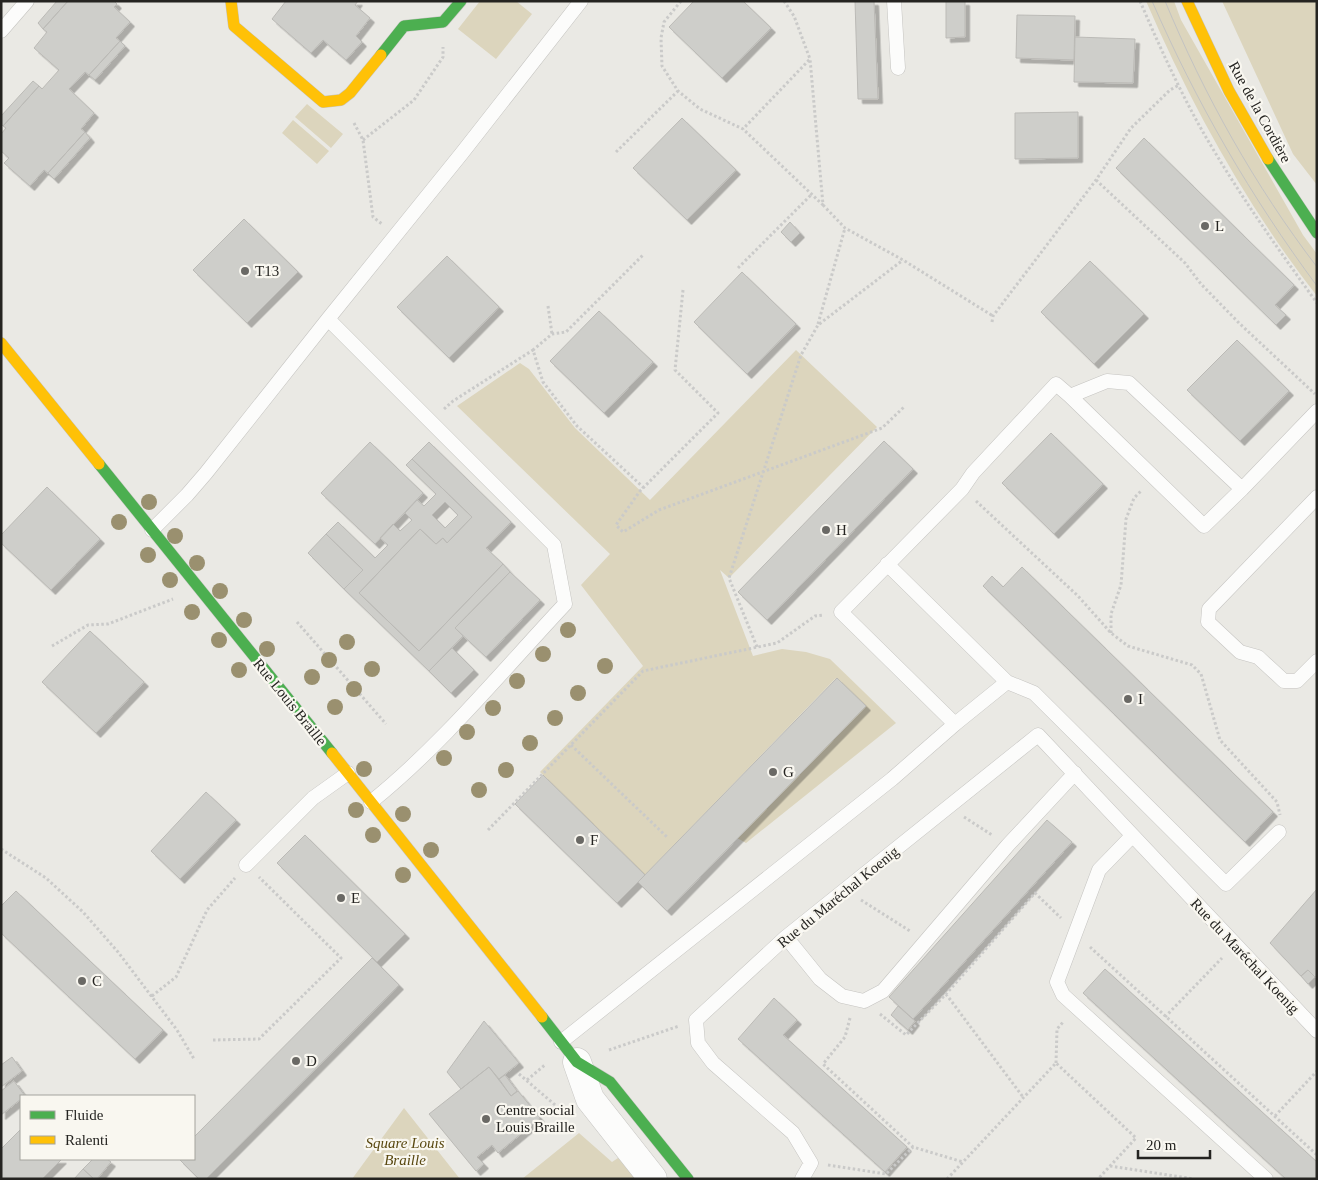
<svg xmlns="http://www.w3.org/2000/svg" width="1318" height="1180" font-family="Georgia,serif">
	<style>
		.green { fill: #dcd5bd }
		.building { fill: #cececa; stroke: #bbbab6; fill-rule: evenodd; filter: url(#shadow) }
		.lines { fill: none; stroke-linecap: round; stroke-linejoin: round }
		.lane-casing { stroke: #c5c4c1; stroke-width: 15 }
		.street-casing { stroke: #c5c4c1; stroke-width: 29 }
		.fast-casing { stroke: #c5c4c1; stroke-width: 12 }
		.slow-casing { stroke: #c5c4c1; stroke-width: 12 }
		.path { stroke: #cacac9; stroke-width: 3; stroke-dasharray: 2.5 2.5; stroke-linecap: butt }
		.lane { stroke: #fcfcfb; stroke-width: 14 }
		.street { stroke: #fcfcfb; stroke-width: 28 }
		.fast { stroke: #4caf50; stroke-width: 11 }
		.slow { stroke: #ffc107; stroke-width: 11 }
		.tram { stroke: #c3c3c2; stroke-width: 1 }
		.tree { fill: #9a906f }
		.poi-dot { fill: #6a6965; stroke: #f9f7f0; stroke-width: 2 }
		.labels { text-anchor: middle; stroke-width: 4.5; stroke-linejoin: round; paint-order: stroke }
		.street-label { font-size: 15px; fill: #252421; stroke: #f9f7f0 }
		.poi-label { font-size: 15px; fill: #252421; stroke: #f9f7f0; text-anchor: start }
		.park-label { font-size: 15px; font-style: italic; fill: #594810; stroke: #f9f7f0 }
	</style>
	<defs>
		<filter id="shadow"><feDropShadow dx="4.5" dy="4.5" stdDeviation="0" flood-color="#0004"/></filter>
	</defs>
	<rect width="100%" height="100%" fill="#eae9e4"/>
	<!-- green -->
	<path class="green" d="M480,1H516L532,14L496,59L458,29Z
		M1146,1H1174L1181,20L1303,235L1317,254V296C1247,207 1191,105 1146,1Z
		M1222,1H1317V185L1293,154Z
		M307,104L343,134L331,148L295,117Z
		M293,120L329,151L317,164L282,133Z
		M796,350L877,427L729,578L720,570L753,656L782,649L806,652L830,659L896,723L746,843L737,838L836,678L645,875L540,772L643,666L581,585L610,554L457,406L520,363L529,369L575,428L650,500Z
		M404,1108L460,1179H352Z
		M579,1133L612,1162L618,1158L636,1179H522Z"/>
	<!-- building -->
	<path class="building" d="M57,1H68L43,29L38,23Z
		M68,1H114L117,4L114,7L130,22L116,38L120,41L89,75L85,72L69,89L94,113L81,129L85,132L48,173L44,170L30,186L4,163L9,158L1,151V134L6,128L3,126L39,86L42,89L59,70L34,48L47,32L43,29Z
		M286,1H358L355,5L370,18L356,36L362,42L346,60L323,40L311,53L272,19Z
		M694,1H743L771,28L722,78L669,27Z
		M855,1H874L878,99H858Z
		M946,1H965V37L946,38Z
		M1017,15L1075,16L1074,60L1016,58Z
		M1075,37L1135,39L1133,83L1074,82Z
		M120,41L125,46L95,80L89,75Z
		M33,81L39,86L3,126L1,124V116Z
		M1078,112V158L1015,159V113Z
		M682,118L736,170L687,220L633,168Z
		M85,132L90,138L54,179L48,173Z
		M1144,138L1294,285L1275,305L1286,315L1276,325L1116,168Z
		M244,219L298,272L247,323L193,270Z
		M790,222L800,233L791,242L781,232Z
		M447,256L499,307L449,358L397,307Z
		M1090,261L1144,314L1094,364L1041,312Z
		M742,272L796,324L747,374L694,322Z
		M599,311L653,362L604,413L550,361Z
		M1237,340L1289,391L1240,441L1187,390Z
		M1051,433L1103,484L1054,534L1002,483Z
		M884,441L913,469L767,620L738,592Z
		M370,442L423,493L375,544L321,493Z
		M429,442L511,522L486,548L503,564L419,651L359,593L420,529L436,544L443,538L447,543L472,517L412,459Z
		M412,459L472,517L447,543L443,538L436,544L420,529L359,593L419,651L503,564L510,572L455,628L463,636L429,671L344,589L363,570L326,534L338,522L375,558L388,545L380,538L393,524L400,531L412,520L405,513L417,500L424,506L436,494L406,465ZM445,502L458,515L445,528L432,515Z
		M47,487L100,539L51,590L1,543V535Z
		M326,534L363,570L344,589L308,553Z
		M1022,567L1273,812L1245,842L983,586L992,576L1003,587Z
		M510,572L540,600L486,657L455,628Z
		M90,631L144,682L96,733L42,682Z
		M452,648L474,670L451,693L429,671Z
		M837,678L866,706L667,911L638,882Z
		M543,775L645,875L617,903L515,804Z
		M206,792L236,820L180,879L151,851Z
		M1047,820L1072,842L913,1019L889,997Z
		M305,835L405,934L377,962L277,863Z
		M1317,889V976L1315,977L1308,970L1301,976L1270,943Z
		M16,891L163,1030L135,1059L1,933V906Z
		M372,958L399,985L206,1179H199L179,1159H194V1137Z
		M1105,969L1317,1162V1179H1286L1083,993Z
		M1308,970L1315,977L1308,984L1301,976Z
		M774,998L797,1020L783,1035L907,1147L885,1172L738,1039Z
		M898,1006L915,1021L908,1030L891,1015Z
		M484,1021L519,1063L499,1079L489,1067L461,1089L447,1072Z
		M12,1057L22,1071L1,1087V1065Z
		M489,1067L511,1096L518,1091L540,1118L498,1153L492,1145L477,1157L484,1164L476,1171L429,1114Z
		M505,1075L517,1091L511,1096L499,1079Z
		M14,1081L25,1096H21V1099L1,1115V1091Z
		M21,1129V1159H62L42,1179H1V1149Z
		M93,1159H107L111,1162L97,1179H94L83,1169Z
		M83,1169L94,1179H74Z"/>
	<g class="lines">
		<!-- lane casing -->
		<g class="lane-casing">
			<path id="lane" d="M894,1L898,68
				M1,31L27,1
				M328,319L554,545L565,604C503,670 442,745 371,802
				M1070,396L1204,526L1242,489
				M1317,497L1209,609L1208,622L1240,652L1258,657L1284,681H1297L1317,661
				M152,530L187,495L206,473L328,319L462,153L581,1
				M887,564L1007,682L955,724
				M1007,682L1034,693L1226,884L1279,832
				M1132,836L1099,870L1057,982L1063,995L1266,1179
				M246,865L313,798L348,773
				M786,937L820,979L842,996L864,1001L883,991L1008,845L1075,773
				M561,1042L892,779L955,724L841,612L962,489L973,473L1056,384L1070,396L1107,381L1129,383L1242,489L1317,411
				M802,1179L811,1163L793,1133L713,1063L698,1043L696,1020L786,937L1038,735L1317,1031"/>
		</g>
		<!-- street casing -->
		<g class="street-casing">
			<path id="street" d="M577,1062L590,1099L653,1179"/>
		</g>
		<!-- fast casing -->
		<g class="fast-casing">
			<path id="fast" d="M381,55L404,26L443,22L461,1
				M1268,159L1317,233
				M99,464L332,753
				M542,1017L577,1062L610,1082L688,1179"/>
		</g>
		<!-- slow casing -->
		<g class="slow-casing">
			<path id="slow" d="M231,1L234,26L323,102L341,100L350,93L381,55
				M1187,1L1229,91L1268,159
				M1,343L99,464
				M332,753L542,1017"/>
		</g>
		<!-- path -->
		<path class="path" d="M681,1L664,22L661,38L662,66L678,91L700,109L743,129L823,205L810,59L743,129
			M784,1L794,16L810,59
			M1140,1C1158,43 1177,85 1199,125C1234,187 1275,245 1317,303
			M354,123L363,140L373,217L382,224
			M363,140L414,100L443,57V47
			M616,152L678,91
			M1096,180L1185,263L1201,284L1239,323L1315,394
			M823,205L845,228L903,260L993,316
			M738,268L812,194
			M683,290L675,370L718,413L640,491L616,525L623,532L659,510L882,428L904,407
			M548,306L552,334
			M992,322L993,316L1096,180L1131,128L1170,90L1179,85
			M818,324L845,228
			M444,409L453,401L533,350
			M644,488L577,426L543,382L533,350L552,334L566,332L644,254
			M976,501L1078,596L1111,633L1128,646L1192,665L1201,674L1220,740L1277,802L1280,815
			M297,622L386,724
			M1111,633V614L1121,585L1126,519L1134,498L1141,491
			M52,646L88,625L108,624L173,599
			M757,647L729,578L801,355L818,325L903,260
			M571,745L668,838
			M964,817L992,835
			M488,830L643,671L777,643L815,616L823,615
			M1,849L46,878L83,912L118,952L177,1030L194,1059
			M861,900L910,931
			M1090,947L1317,1155
			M946,994L1023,1097
			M152,996L176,977L207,910L235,878
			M880,1014L906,1035L946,994L1035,893L1061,918
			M1165,1017L1222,958
			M850,1018L845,1037L823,1064L913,1147
			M213,1040L259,1039L341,958L259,877
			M609,1050L679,1026
			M1056,1063L1057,1029L1064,1021
			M519,1074L568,1116
			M527,1080L546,1064
			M1275,1116L1317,1071
			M828,1165L886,1174L913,1147L963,1162
			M1110,1166L1194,1179
			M947,1179L1056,1063L1136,1138L1098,1179"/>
		<!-- lane -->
		<use href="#lane" class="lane"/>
		<!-- street -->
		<use href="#street" class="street"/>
		<!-- fast -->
		<use href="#fast" class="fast"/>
		<!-- slow -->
		<use href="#slow" class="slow"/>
		<!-- tram -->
		<path class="tram" d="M1152,1C1196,102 1251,197 1317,286
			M1165,1C1204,95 1255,186 1317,267"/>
	</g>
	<!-- trees -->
	<g class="tree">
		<circle cx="149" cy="502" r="8"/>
		<circle cx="119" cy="522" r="8"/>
		<circle cx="175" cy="536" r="8"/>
		<circle cx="148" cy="555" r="8"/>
		<circle cx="197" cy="563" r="8"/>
		<circle cx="170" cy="580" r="8"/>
		<circle cx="220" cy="591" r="8"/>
		<circle cx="192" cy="612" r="8"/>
		<circle cx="244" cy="620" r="8"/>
		<circle cx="568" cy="630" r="8"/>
		<circle cx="219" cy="640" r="8"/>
		<circle cx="347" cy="642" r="8"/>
		<circle cx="267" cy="649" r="8"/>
		<circle cx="543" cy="654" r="8"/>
		<circle cx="329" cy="660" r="8"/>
		<circle cx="605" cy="666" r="8"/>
		<circle cx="372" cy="669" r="8"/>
		<circle cx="239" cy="670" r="8"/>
		<circle cx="312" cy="677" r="8"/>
		<circle cx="517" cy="681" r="8"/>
		<circle cx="354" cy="689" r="8"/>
		<circle cx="578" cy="693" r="8"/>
		<circle cx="335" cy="707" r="8"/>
		<circle cx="493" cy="708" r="8"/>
		<circle cx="555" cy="718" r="8"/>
		<circle cx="467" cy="732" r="8"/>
		<circle cx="530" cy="743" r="8"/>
		<circle cx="444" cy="758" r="8"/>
		<circle cx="364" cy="769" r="8"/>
		<circle cx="506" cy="770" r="8"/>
		<circle cx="479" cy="790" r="8"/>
		<circle cx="356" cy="810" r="8"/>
		<circle cx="403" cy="814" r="8"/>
		<circle cx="373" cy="835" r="8"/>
		<circle cx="431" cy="850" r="8"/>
		<circle cx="403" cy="875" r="8"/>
	</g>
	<!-- markers -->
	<g class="poi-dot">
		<circle cx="1205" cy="226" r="5"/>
		<circle cx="245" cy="271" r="5"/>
		<circle cx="826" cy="530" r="5"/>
		<circle cx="1128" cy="699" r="5"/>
		<circle cx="773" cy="772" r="5"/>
		<circle cx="580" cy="840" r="5"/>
		<circle cx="341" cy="898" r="5"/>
		<circle cx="82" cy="981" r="5"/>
		<circle cx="296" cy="1061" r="5"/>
		<circle cx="486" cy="1119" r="5"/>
	</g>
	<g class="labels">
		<!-- street labels -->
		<g class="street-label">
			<text transform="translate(1260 112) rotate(61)" y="5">Rue de la Cordière</text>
			<text transform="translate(290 702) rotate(51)" y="5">Rue Louis Braille</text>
			<text transform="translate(838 897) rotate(-39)" y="5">Rue du Maréchal Koenig</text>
			<text transform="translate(1245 956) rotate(47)" y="5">Rue du Maréchal Koenig</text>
		</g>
		<!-- poi labels -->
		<g class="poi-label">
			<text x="1215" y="231">L</text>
			<text x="255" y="276">T13</text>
			<text x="836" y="535">H</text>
			<text x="1138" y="704">I</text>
			<text x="783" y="777">G</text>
			<text x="590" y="845">F</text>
			<text x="351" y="903">E</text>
			<text x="92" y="986">C</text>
			<text x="306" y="1066">D</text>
			<text x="496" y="1115">Centre social<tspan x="496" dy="17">Louis Braille</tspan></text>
		</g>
		<!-- park labels -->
		<g class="park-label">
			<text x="405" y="1148">Square Louis<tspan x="405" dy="17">Braille</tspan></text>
		</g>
	</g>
	<!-- border -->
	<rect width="1318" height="1180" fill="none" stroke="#252421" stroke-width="5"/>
	<!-- legend -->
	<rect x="20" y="1095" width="175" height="65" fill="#f9f7f0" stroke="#a4a39d"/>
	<rect x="30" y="1111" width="25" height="8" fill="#4caf50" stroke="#a4a39d"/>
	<text x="65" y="1120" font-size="15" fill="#252421">Fluide</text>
	<rect x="30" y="1136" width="25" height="8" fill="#ffc107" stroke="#a4a39d"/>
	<text x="65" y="1145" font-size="15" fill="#252421">Ralenti</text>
	<!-- scale -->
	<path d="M1138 1150v8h72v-8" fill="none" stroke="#252421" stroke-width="2.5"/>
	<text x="1146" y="1150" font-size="15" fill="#252421" stroke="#f9f7f0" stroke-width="4" paint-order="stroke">20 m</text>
</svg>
